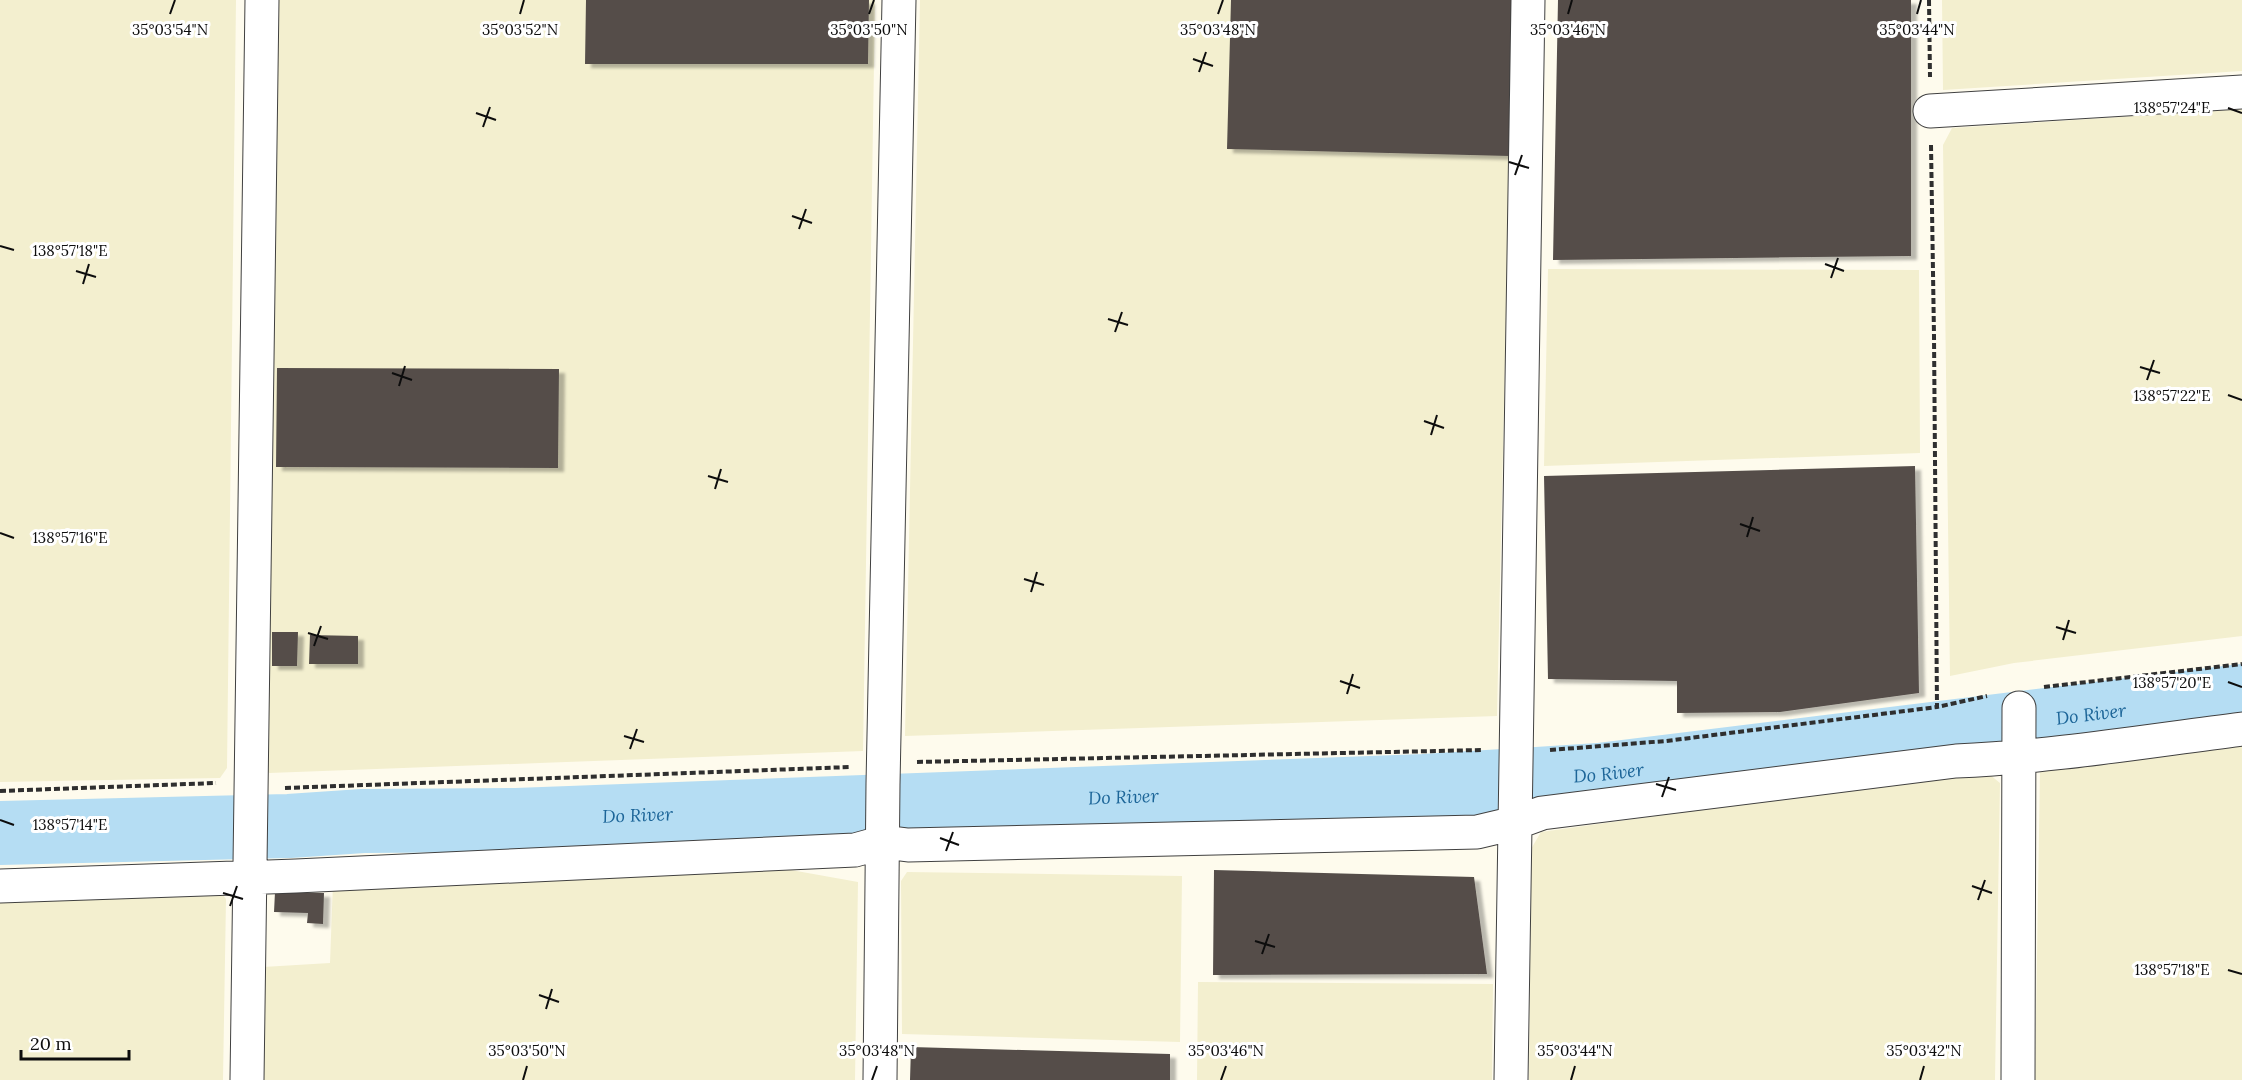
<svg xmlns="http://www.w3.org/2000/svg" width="2242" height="1080" font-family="Lora,serif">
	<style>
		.farmland { fill: #f3efcf }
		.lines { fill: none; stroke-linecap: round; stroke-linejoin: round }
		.river { stroke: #b5ddf3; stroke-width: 64 }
		.building { fill: #554e4a; filter: url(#shadow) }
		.minor-casing { stroke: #404040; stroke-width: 35 }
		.path { stroke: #2f2f2f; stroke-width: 4; stroke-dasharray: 6 3; stroke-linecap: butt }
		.minor { stroke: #fff; stroke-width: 33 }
		.ticks { fill: none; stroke: #0d0d0d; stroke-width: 2 }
		.labels { text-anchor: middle; stroke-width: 6; stroke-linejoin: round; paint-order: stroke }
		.water-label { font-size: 18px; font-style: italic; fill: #1c6598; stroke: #fff }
		.ticks-label { font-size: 15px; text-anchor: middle; fill: #0d0d0d; stroke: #fff; stroke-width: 6; stroke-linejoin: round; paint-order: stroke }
	</style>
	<defs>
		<filter id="shadow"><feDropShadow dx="6" dy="4" stdDeviation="1.5" flood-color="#0004"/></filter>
	</defs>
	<rect width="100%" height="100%" fill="#fefbed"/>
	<!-- farmland -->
	<path class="farmland" d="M0,0H236L227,768L220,778L0,782Z
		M275,0H875L863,751L269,773L260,759Z
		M920,0H1513L1497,716L905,736Z
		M1942,0H2242V71L1943,90Z
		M2242,109V636L2014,663L1950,676L1943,145L1952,128Z
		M1548,269L1919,270L1920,453L1544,466Z
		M2242,746V1080H2035L2040,771Z
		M1984,770L2000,783L1995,1080H1529L1531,849L1541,832Z
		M791,870L858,882L855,1080H261L263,967L330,963L333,883Z
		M907,872L1182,876L1180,1042L902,1034L901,881Z
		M217,887L226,899L223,1080H0V896Z
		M1198,982L1493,984L1492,1080H1197Z"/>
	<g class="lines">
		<!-- river -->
		<path class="river" id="s1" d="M0,833L289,826L363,821L516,820L1424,786L1599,775L2242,696"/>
	</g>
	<!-- building -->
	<path class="building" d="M586,0H869L868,64H585Z
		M1231,0H1513L1509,156L1227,149Z
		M1558,0H1911V256L1553,260Z
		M277,368L559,369L558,468L276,467Z
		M1915,466L1919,693L1780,712L1677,713V681L1548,679L1544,476Z
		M272,632H298L297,666H272Z
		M310,635L358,636V664H309Z
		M1214,870L1474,877L1487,974L1213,975Z
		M275,892L324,893L323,924L307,923L308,913L274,912Z
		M911,1047L1170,1054V1080H910Z"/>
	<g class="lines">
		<!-- minor casing -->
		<g class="minor-casing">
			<path id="minor" d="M1930,111L2242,92
				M0,886L296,876L855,850L884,842L908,845L1477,832L1515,823L1542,813L1956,761C2051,757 2147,741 2242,729
				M247,1080L262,0
				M880,1080L883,784L899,0
				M1511,1080L1528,0
				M2018,1080L2019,708"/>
		</g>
		<!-- path -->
		<path class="path" d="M1929,0L1930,77
			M1931,145L1934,336L1937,707L1987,696
			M2044,687L2242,664
			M1550,750L1666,741L1937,707
			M917,762L1483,750
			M285,788L850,767
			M0,791L216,783"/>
		<!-- minor -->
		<use href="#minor" class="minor"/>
	</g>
	<!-- ticks -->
	<path class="ticks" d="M170,14L175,0M520,14L524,0M869,14L874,0M1218,14L1223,0M1568,14L1572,0M1917,14L1921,0M1193,59L1213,66M1199,72L1206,52M2228,108L2242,113M476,113L496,120M483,127L490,107M1509,162L1529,168M1515,175L1522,155M792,216L812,223M799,229L806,209M0,246L14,250M1825,264L1844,271M76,271L96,277M1831,278L1838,258M83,284L89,264M1108,319L1128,325M1115,332L1122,312M2140,367L2160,373M392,373L412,380M2147,380L2154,360M399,386L405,366M2228,395L2242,400M1424,421L1444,428M1431,435L1437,415M708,476L728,482M715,489L721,469M1740,524L1760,531M0,533L14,538M1747,537L1753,517M1024,579L1044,585M1031,592L1037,572M2056,627L2076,633M308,633L328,639M2063,640L2069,620M314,646L321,626M1340,681L1360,688M2228,682L2242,687M1347,694L1353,674M624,736L644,742M630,749L637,729M1656,784L1676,790M1662,797L1669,777M0,820L14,825M940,838L959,845M946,851L953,832M1972,886L1992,893M223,893L243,899M1978,900L1985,880M230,906L237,886M1255,941L1275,947M1262,954L1269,934M2228,970L2242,974M539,995L559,1002M546,1009L552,989M523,1080L527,1066M872,1080L877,1066M1221,1080L1226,1066M1571,1080L1575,1066M1920,1080L1924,1066"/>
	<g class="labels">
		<!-- water labels -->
		<g class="water-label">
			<text dy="6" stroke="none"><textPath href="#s1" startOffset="2096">Do River</textPath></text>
			<text dy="6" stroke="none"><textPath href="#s1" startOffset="1610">Do River</textPath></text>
			<text dy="6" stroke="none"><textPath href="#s1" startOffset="1124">Do River</textPath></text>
			<text dy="6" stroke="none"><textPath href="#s1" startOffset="638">Do River</textPath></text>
		</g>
	</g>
	<g class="ticks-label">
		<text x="170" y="35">35°03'54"N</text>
		<text x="520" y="35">35°03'52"N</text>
		<text x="869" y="35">35°03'50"N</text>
		<text x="1218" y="35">35°03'48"N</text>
		<text x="1568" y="35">35°03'46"N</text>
		<text x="1917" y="35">35°03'44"N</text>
		<text x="2172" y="113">138°57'24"E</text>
		<text x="70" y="256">138°57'18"E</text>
		<text x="2172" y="401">138°57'22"E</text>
		<text x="70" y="543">138°57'16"E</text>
		<text x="2172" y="688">138°57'20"E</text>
		<text x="70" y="830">138°57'14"E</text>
		<text x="2172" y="975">138°57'18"E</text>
		<text x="527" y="1056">35°03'50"N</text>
		<text x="877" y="1056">35°03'48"N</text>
		<text x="1226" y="1056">35°03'46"N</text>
		<text x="1575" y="1056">35°03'44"N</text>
		<text x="1924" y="1056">35°03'42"N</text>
	</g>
	<!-- scale -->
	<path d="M21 1050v9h108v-9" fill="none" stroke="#0d0d0d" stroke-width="3"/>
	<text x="30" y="1050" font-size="18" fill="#0d0d0d" stroke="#ffffff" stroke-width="4.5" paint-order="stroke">20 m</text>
</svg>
